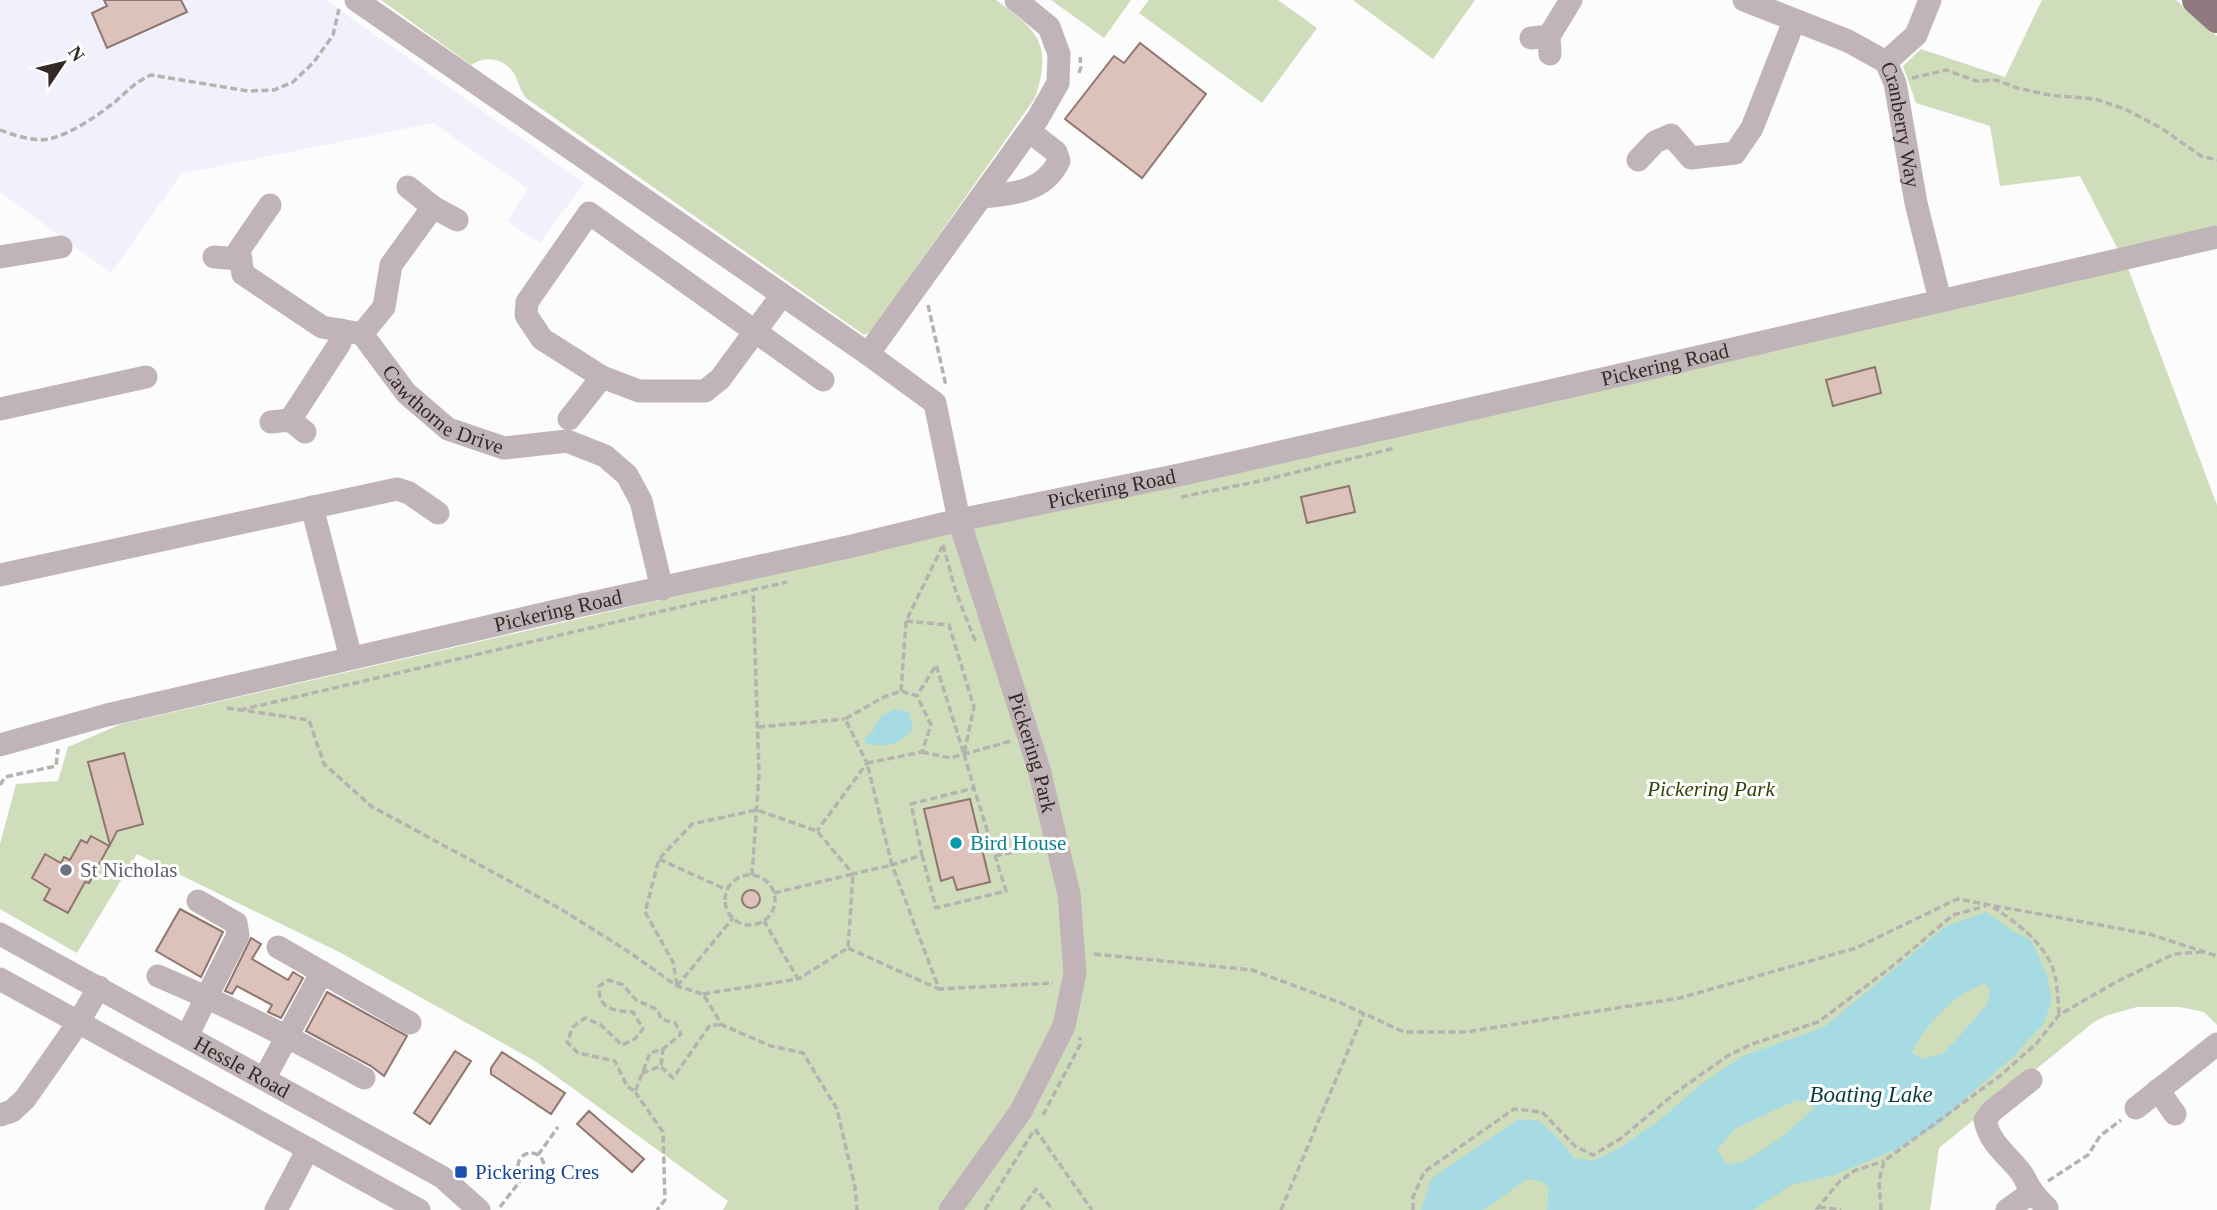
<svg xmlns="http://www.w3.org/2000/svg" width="2217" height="1210" font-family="'Times New Roman',serif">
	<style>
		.education { fill: #f1f0fd }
		.green { fill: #cfddbb }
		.water { fill: #a7dbe4; fill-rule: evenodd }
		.building { fill: #ddc2bb; stroke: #8e766f; stroke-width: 2 }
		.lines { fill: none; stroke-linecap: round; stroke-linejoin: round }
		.path { stroke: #b5b2b0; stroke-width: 3.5; stroke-dasharray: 7 3.5; stroke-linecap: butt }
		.minor { stroke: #c0b4b8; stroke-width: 23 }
		.major { stroke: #8e797f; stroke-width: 28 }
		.culture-dot { fill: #0f9aa8; stroke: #fff; stroke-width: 2.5 }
		.worship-dot { fill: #6b7280; stroke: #fff; stroke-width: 2.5 }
		.transit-dot { fill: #1a4fb4; stroke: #fff; stroke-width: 2.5 }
		.labels { text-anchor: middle; stroke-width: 6; stroke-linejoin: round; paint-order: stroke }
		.street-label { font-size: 21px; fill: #332a25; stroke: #fff }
		.park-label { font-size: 21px; font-style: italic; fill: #314305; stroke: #fff }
		.culture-label { font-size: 21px; fill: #0d838f; stroke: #fff; text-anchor: start }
		.worship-label { font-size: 21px; fill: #5b616d; stroke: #fff; text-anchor: start }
		.transit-label { font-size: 21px; fill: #164399; stroke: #fff; text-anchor: start }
		.water-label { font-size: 23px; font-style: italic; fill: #083b41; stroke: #fff }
	</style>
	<rect width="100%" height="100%" fill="#fcfcfc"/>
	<!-- education -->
	<path class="education" d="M0,0H326L584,183L540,243L507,221L528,189L433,123L181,174L111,273L0,192Z"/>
	<!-- green -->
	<path class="green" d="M381,0H996C1038,31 1053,44 1035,98L871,332L864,335L526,98C521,91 519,85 516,77C507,59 487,54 471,65Z
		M1051,0H1131L1104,38Z
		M1149,0H1278L1317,28L1262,103L1139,13Z
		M1353,0H1475L1433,59Z
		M2042,0H2176L2217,36V225L2126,263L2217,505V1025L2204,1012L2180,1007H2137L2108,1015L2094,1022L1939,1148L1930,1210H723L728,1201L535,1061L341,953L137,854L77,953L0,909V844L16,784L58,781L68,747L121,724L2125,263L2080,176L2000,186L1990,126L1916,103L1903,66L1921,49L2005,77Z"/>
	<!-- water -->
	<path class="water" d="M894,709L909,712L913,728C898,745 889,747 867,744L863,738L871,734L880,717Z
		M1986,912L2011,930L2031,940L2047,975L2052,999L2044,1023L2014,1056L1961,1102L1940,1124L1895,1150L1834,1175L1791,1185L1753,1210H1547L1549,1187L1540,1181L1527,1179L1483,1210H1421L1431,1179L1519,1119L1539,1121L1558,1138L1574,1158L1593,1161L1621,1147L1661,1119L1700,1085L1743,1056L1824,1027L1946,926ZM1985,983L1990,991L1986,1006L1944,1053L1921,1059L1912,1052C1928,1021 1952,997 1985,983ZM1797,1100L1807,1102L1814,1108L1782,1137L1744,1162L1726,1164L1717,1149L1736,1128Z"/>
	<!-- building -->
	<path class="building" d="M104,0H181L187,12L107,48L92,13L107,6Z
		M1140,43L1206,94L1142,178L1065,119L1114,56L1124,63Z
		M1875,367L1881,393L1833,406L1826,380Z
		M1349,486L1355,512L1307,523L1301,497Z
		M124,753L143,824L117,831L110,845L88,762Z
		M970,799L990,882L957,890L953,877L941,881L924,809Z
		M91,836L109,846L89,883L85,882L68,913L44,900L50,889L32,878L45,854L61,863L64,857L70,860L81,840L87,843Z
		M742 899a9 9 0 1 1 18 0a9 9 0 1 1-18 0Z
		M180,909L223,932L201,977L156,951Z
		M251,938L261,944L252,959L288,980L293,972L303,978L281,1018L268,1012L272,1005L237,986L232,994L225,991Z
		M327,992L407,1036L384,1076L371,1066L306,1031Z
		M455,1051L471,1061L430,1124L414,1113Z
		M502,1052L565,1093L551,1114L491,1074V1068Z
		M589,1111L644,1159L632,1172L577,1124Z"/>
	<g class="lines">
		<!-- path -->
		<path class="path" d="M1079,73L1081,67L1080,57
			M1912,78L1946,70L1976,81L1996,80L2017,88L2049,95L2095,99L2125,109L2161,128L2201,156L2217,160
			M0,130C13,135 34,142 49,139C73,133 97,116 116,101C127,91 137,81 151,75L248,91L274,90L293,82L314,62L333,35L339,9
			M928,305L946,386
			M1181,497L1260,481L1395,448
			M943,545L956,592L976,643
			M906,621L949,625L974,707L964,754L936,665L917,696
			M901,691L906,621L942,547
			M227,708L309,720L324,764L371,806L559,908L626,950L677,986L703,994L722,1025L771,1046L803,1053L837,1109L855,1187L857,1210
			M240,710L787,582
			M758,727L845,719
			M922,752L950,758L1011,741
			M964,754L974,788L911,804L922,855L892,865L939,989L1053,983
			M0,785L5,777L56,766L58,749
			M922,855L936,908L1006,891L974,788
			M995,856L1038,847
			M659,859L727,890
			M725 900a25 25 0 1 1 50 0a25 25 0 1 1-50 0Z
			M752,875L759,774L753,590
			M774,893L853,874L848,948L798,979
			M1993,907C2018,924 2048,945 2055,976C2058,989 2058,1003 2059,1015
			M848,948L939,989
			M1094,954L1252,970L1341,1003L1404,1032H1466L1680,998L1856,948L1957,899L2149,934L2217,956
			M677,985L673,962L645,912L659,859L692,824L757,810L817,831L853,874L892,865L867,763L922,752L931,725L917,696L901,691L884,697L845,719L867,763L817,831
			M677,986L733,918
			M703,994L798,979L764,921
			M661,1067L673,1078L710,1025H722
			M642,1073L661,1066L663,1049L650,1053L635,1092L627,1086L615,1061L578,1053L567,1042L573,1027L585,1018L601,1025L622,1045L635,1039L643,1029L633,1012C613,1011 598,1009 599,986L609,980L623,985L636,1000L658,1010L661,1019L675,1023L681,1034L663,1049
			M635,1092L663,1132L665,1200L657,1210
			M1043,1115L1080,1045V1037
			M1035,1129L1092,1210
			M518 1166a13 13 0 1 1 26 0a13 13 0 1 1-26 0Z
			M538,1155L558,1127
			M2048,1181L2088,1155L2100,1136L2121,1120
			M500,1207L524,1176
			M1819,1207L1841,1210
			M985,1210L1034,1130
			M1021,1210L1036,1189L1053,1210
			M1281,1210L1364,1013
			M1413,1210V1197L1424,1172L1514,1109L1542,1112L1575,1146L1593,1155L1620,1139L1679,1090L1729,1055L1752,1044L1818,1022L1889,969L1953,915L1986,906
			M1816,1210L1840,1181L1854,1171L1884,1161
			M1881,1210L1879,1181L1884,1161L2001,1075L2036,1044L2059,1015L2118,981L2174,954L2203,952"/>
		<!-- minor -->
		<g class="minor">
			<path id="s1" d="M356,0L868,354L935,403L959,520L1039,769L1069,894L1075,973L1064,1026L1021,1111L950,1210"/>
			<path id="s2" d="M1744,0L1848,41L1886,62L1895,83L1916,203L1940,300"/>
			<path d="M1549,36L1571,0"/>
			<path d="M1531,38L1549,36L1550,54"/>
			<path d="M1886,62L1916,35L1930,0"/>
			<path d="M1638,160L1655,142L1671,135L1691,158L1735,153L1752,128L1794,21"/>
			<path d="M408,187L433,207L457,220"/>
			<path d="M982,197C1013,194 1044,192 1059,161L1056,152L1029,131"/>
			<path id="s3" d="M270,205L239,250L243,274L322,327L362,334L406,393L448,429L504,448L567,441L605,456L627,475L641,501L662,589"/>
			<path d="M0,257L61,247"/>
			<path d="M214,257L241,259"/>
			<path d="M782,295L720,379L705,391H639L602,377L542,339L526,315L527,302L589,213L823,380"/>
			<path d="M362,334L384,307L391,265L433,207"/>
			<path d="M868,354L1038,118L1058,83L1059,54L1049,27L1016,0"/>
			<path d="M0,409L146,377"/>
			<path d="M569,419L602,377"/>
			<path d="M290,420L340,343L341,330"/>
			<path d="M271,422L290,420L305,432"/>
			<path d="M312,507L351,658"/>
			<path d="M0,575L397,489L409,493L438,513"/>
			<path id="s4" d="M0,745L107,715L573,607L852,546L959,520L1179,475L1629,373L2217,237"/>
			<path id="s5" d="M0,934L442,1177L479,1210"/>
			<path d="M278,947L410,1023"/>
			<path d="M158,976C229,1006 297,1041 364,1078"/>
			<path d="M0,979L419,1210"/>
			<path d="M187,1036L238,935L236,923L198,901"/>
			<path d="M264,1079L322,972"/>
			<path d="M2031,1080L1992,1111L1985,1120C1989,1142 2007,1155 2020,1171C2025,1177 2027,1185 2032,1191C2036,1197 2042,1203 2047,1208"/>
			<path d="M2158,1090L2175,1114"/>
			<path d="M2136,1108L2217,1044"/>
			<path d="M0,1115L12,1111L25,1099L78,1023L99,987"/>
			<path d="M276,1210L308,1149"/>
			<path d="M2007,1210L2032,1192"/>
		</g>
		<!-- major -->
		<path class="major" d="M2196,0L2217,19"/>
	</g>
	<!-- markers -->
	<circle class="culture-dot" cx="956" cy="843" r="7"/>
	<circle class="worship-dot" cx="66" cy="870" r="7"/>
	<rect class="transit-dot" x="454" y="1165" width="14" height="14" rx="3.5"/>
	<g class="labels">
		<!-- street labels -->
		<g class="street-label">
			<text dy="7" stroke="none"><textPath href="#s2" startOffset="220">Cranberry Way</textPath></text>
			<text dy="7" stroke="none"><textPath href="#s4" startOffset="1708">Pickering Road</textPath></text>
			<text dy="7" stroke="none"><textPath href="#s3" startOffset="329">Cawthorne Drive</textPath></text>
			<text dy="7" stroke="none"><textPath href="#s4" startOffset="1141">Pickering Road</textPath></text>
			<text dy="7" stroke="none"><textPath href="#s4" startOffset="574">Pickering Road</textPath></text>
			<text dy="7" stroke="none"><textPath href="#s1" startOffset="1069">Pickering Park</textPath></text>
			<text dy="7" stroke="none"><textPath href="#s5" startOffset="276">Hessle Road</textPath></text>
		</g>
		<!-- park labels -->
		<g class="park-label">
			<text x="1711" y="796">Pickering Park</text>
		</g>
		<!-- culture labels -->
		<g class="culture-label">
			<text x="970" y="850">Bird House</text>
		</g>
		<!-- worship labels -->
		<g class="worship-label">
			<text x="80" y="877">St Nicholas</text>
		</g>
		<!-- transit labels -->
		<g class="transit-label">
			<text x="475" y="1179">Pickering Cres</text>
		</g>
		<!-- water labels -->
		<g class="water-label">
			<text x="1871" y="1102">Boating Lake</text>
		</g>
	</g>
	<!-- north arrow -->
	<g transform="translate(63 63) rotate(55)" stroke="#ffffff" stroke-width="5" paint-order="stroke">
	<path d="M0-5L12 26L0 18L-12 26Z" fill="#332a25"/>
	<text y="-10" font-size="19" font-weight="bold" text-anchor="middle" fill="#332a25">N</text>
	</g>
</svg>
